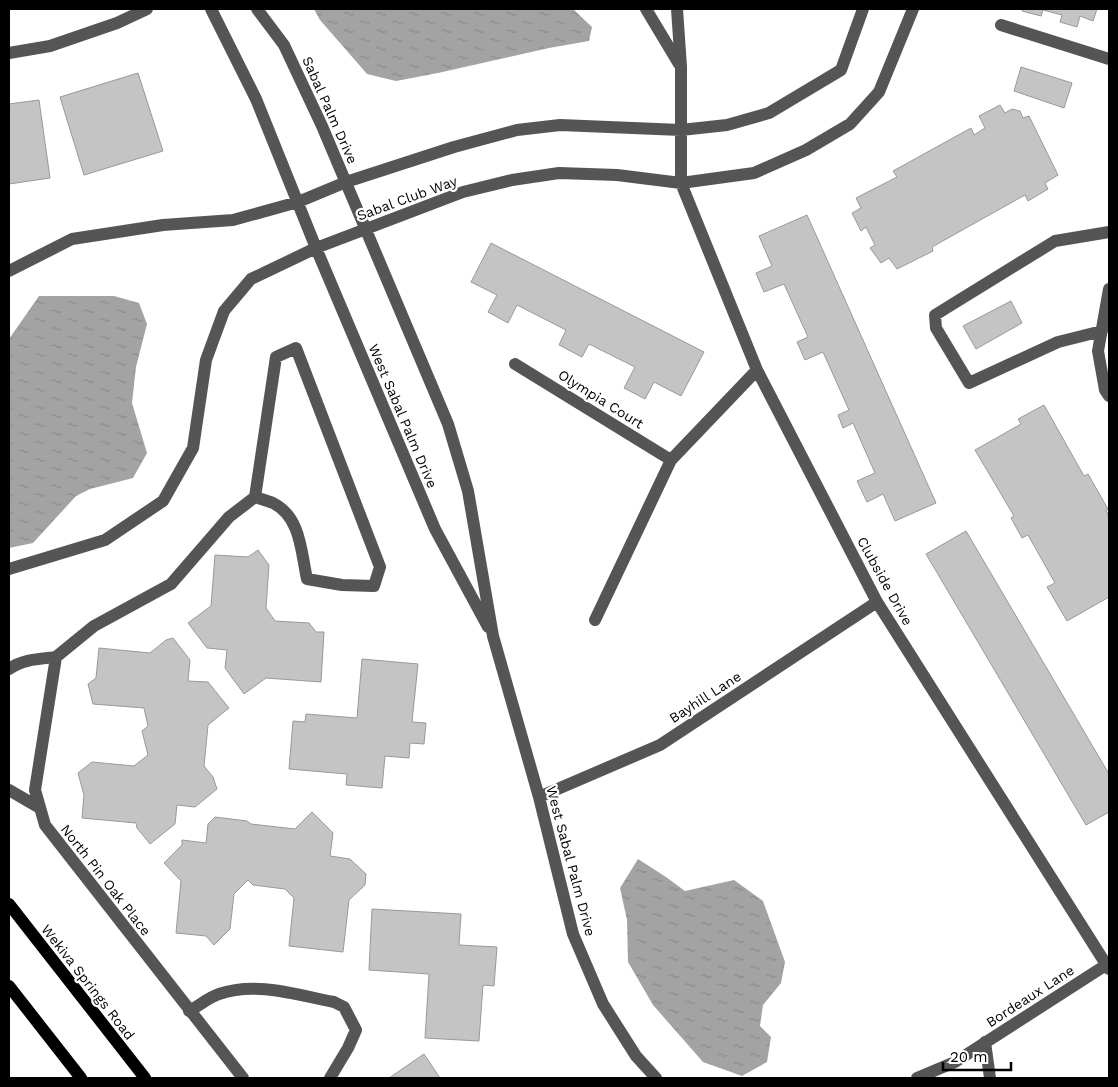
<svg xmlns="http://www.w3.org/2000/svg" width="1118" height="1087" font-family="'Work Sans',sans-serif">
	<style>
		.water { fill: url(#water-ripples) }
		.building { fill: #c4c4c4; stroke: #999 }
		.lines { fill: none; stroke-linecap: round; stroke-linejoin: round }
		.minor { stroke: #555; stroke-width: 12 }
		.major { stroke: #000; stroke-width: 12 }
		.labels { text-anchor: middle; stroke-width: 4.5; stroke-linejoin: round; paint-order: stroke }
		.street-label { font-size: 14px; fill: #000; stroke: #fff }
	</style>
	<defs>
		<pattern id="water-ripples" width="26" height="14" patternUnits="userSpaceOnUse" patternTransform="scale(1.25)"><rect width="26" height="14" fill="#a3a3a3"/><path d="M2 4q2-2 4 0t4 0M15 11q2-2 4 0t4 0" fill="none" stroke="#8b8b8b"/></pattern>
	</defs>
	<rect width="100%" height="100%" fill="#fff"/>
	<!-- water -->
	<path class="water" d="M314,9H573L592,27L589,41L549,48L438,73L396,81L367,74L320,20Z
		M39,296H114L139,303L147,324L136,367L132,403L147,453L133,478L90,489L76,496L33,543L9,548V339Z
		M638,859L666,877L685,891L734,880L763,901L785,962L781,983L763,1005L760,1026L771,1037L767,1062L742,1076L703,1062L653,1005L628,962L627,920L620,888Z"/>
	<!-- building -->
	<path class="building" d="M1023,9H1097L1093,21L1080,16L1077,27L1060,22L1062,15L1043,10L1041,16L1022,11Z
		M1021,67L1072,83L1064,108L1014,91Z
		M138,73L163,151L84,175L60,97Z
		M39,100L50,178L9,184V104Z
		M1000,105L1005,113L1012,109L1020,111L1023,118L1029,116L1058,175L1045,183L1048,189L1028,201L1025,195L932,247L933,251L897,269L889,258L881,263L870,248L875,245L866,227L861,231L852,213L861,208L856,198L897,177L893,171L971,128L974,135L985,128L979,116Z
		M807,215L936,503L895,521L883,494L867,502L857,481L875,473L853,423L843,428L838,415L849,410L823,352L805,360L797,342L808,337L784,284L764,292L756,273L772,266L759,236Z
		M491,243L704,352L681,396L654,382L645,399L624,388L635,367L589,344L582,357L559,345L566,330L517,305L508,323L488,312L497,295L471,282Z
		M1011,301L1022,323L976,349L963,326Z
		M1044,405L1084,476L1088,474L1108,509L1106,510L1109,517V597L1067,621L1047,587L1055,583L1028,535L1022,538L1011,518L1014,516L975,450L1021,424L1018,419Z
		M966,531L1109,774V812L1086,825L926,554Z
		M258,550L269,565L266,608L275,621L309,623L316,632H324L321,682L266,678L244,694L225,668L227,650L207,648L188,623L211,606L215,555L248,557Z
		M173,638L190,660L188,681L208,682L229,708L208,725L204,766L213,777L217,789L195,807L177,805L175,824L150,844L137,828L136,823L82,818L84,795L78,773L92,762L134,766L148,755L142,731L148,726L144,708L93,704L88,684L96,678L99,648L150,653L166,640Z
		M362,659L418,664L412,722L426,723L424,744L410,743L409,758L385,756L382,788L346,785L347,774L289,769L293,721L305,722L306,714L357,718Z
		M312,812L333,833L330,856L350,859L366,874L365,885L349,900L343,952L289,946L294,898L285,889L253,885L248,880L234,894L230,929L214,945L206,936L176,933L181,881L164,863L182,845V840L206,843L208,824L215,817L247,821L251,824L295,829Z
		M372,909L461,914L459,945L497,947L494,986L483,985L479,1041L425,1038L429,974L369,970Z
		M424,1054L440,1078H389Z"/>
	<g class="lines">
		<!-- minor -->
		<path class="minor" d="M211,9L256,99L316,248L435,529L488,627
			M257,9L284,45L322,126L448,424L468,491L493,636L539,797L573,934L603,1004L636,1056L656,1078
			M646,9L679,64
			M677,9L681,67V183L757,370L877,602L1109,969
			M1001,25L1109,59
			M9,53L50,46L117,23L147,9
			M9,271L72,239L163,225L233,220L298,202L346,182L454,147L517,130L560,125L681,130L727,125L769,113L841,70L863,9
			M1109,289L1098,351L1105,390L1109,396
			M1102,331L1058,342L969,383L936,328L935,315L1055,241L1109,232
			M296,348L380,567L374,586L342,585L307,579C301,552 301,517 273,503C268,501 261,499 255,497L276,357Z
			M515,364L671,460
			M9,569L105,540L163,501L193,448L206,360L224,311L251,279L316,248L463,192L512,180L559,173L617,175L681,183L754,173L806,150L850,124L879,92L913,9
			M595,620L671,460L757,370
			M9,669C23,659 40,659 56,657
			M9,790L40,808
			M539,797L660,745L877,602
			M189,1011C199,1006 209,997 219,994C256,981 297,995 334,1002L344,1007L356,1030L348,1048L330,1078
			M985,1042L990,1078
			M243,1078L45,825L35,790L56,657L94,626L171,584L229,517L255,497
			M917,1078L955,1062L1106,965"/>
		<!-- major -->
		<path class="major" d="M9,904L145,1078
			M9,986L81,1078"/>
	</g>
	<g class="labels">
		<!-- street labels -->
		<g class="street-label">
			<text transform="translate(330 110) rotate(66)" y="5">Sabal Palm Drive</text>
			<text transform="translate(407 198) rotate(-20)" y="5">Sabal Club Way</text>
			<text transform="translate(601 399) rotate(32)" y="5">Olympia Court</text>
			<text transform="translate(403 416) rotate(67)" y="5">West Sabal Palm Drive</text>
			<text transform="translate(885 581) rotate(61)" y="5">Clubside Drive</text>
			<text transform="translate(705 697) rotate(-33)" y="5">Bayhill Lane</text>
			<text transform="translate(571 861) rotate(75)" y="5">West Sabal Palm Drive</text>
			<text transform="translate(106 880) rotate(52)" y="5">North Pin Oak Place</text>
			<text transform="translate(88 982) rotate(52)" y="5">Wekiva Springs Road</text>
			<text transform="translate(1030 996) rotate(-33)" y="5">Bordeaux Lane</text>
		</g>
	</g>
	<!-- border -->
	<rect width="1118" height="1087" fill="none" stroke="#000000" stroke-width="20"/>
	<!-- scale -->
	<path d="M943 1062v8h68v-8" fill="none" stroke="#000000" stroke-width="2.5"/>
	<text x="950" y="1062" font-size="15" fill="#000000" stroke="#ffffff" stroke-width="4" paint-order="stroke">20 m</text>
</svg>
